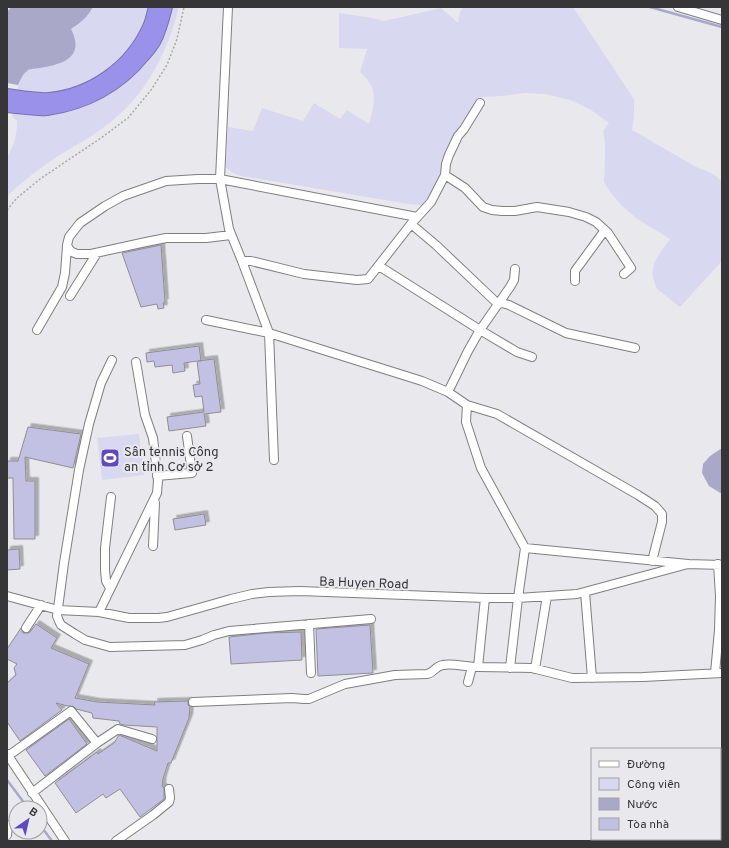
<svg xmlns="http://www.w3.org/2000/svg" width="729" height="848" font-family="Overpass,sans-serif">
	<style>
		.green { fill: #d8d8f0 }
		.water { fill: #a9a8c9 }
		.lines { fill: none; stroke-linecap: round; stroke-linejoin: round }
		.stream { stroke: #a9a8c9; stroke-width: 2.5 }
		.building { fill: #c2c1e4; stroke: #8e8e92; filter: url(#shadow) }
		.minor-casing { stroke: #7f7f83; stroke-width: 10 }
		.highway-casing { stroke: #7772ac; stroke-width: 14 }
		.path { stroke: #a8a8ab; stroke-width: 1.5; stroke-dasharray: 2 2; stroke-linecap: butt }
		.minor { stroke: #fff; stroke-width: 8 }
		.highway { stroke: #9a92ea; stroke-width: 12 }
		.labels { text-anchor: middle; stroke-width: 4; stroke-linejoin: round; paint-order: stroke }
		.poi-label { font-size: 13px; fill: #363638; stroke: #e9e9ed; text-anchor: start }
		.street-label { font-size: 13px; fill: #363638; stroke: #e9e9ed }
	</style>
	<defs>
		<filter id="shadow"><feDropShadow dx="3.5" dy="-3.5" stdDeviation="0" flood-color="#0004"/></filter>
	</defs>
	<rect width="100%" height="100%" fill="#e9e9ed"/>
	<!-- green -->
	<path class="green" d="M93,7H150C148,14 145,21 142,27C126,60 96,84 60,91C55,92 50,94 45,94C36,95 26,92 17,91C18,85 20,76 26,71C31,68 50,66 57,64L71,29L81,22L92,10Z
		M169,7H179C168,51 146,96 108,124C91,138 70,148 52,160C36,171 21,183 7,196V158L14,143L17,128V121L12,116L13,110L68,109L103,97L112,92L121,85Z
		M463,7H573L634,99V117L632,130L698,168C708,171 715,174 722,182V261L680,307L657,289C646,267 658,256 670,239L636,218L622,206L610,192L604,182L605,159V141L603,131L609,123L591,110L570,100L545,94L525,93L503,96L482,97L470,113L442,175L423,205L408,204L260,179C249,177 233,177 226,167L228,127L253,131L262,108L303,121L314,103L340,119L347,110L369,124C372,113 377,97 371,85C369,81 364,76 360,72L367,49L339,48V13L373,18L384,21L441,8L458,23L460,12Z
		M139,434L144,475L102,480L97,438Z"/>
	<!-- water -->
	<path class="water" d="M11,7H93C88,17 80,23 71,29C85,57 64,64 40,68C35,69 29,68 26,72C22,75 20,81 18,85L7,83V12Z
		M722,448V494L709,486L702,473L703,464L710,456Z
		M722,818V839L717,841H667L669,839H720V819Z"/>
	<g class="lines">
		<!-- stream -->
		<path class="stream" d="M650,7L722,27
			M7,780L28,808
			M40,825L52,841"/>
	</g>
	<!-- building -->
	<path class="building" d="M161,245L165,302L163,303L164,308L158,309L157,304L141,307L122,253Z
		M199,346L201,361H198L214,359L221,412L204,414L206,426L169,431L167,417L204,412L202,396L195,397L193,385L200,384L197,361L184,363L185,371L173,373L172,365L155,367L154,361L147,362L146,353Z
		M28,427L81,434L73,468L25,457L26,481H35V539H14L13,478H7V461H18Z
		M204,514L206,525L175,530L173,519Z
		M19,549L20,569L7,570V550Z
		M36,624L57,638L51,648L89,664L75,698L97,702L155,705L154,702L188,701V705L190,707L189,718L171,763H168L163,779L162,786L164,788V799L140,817L120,789L106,798L103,794L76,813L55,783L97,752L98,754L114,743L119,735L157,751V727L124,725L120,724L119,721L93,718L92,713L76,709L73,706H68L56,703L62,710L20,741L7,722V683L16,675L14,668L17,664L7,659V649L21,628L23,633H28L30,632Z
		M370,625L373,673L318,676L316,629Z
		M301,632L302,660L231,664L229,637L266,633Z
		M69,719L87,744L45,776L26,750Z"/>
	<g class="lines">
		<!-- minor casing -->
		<g class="minor-casing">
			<path id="minor" d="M228,7L220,179H198L166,181L123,196L105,206L80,223L69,237L67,245L69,249L72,252L77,254H91L146,242L166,238H206L231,235
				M678,7L722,20
				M480,103L464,129L458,136L449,155L446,164L445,175L465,188L483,207L492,210L502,211H515L537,207L569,212L586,217L596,222L608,233L631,268L624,274
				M417,217L220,179L229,229L242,261L269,333L422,381L448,392L467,405L466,422L481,468L525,548L688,564
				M411,224L436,245L498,304
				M242,261H251L304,274L357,280L368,279L411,224L431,202L445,175
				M379,266L480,330L517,352L532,357
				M575,281V271L605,230
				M70,296L97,253
				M498,304L502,303L509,305L566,333L635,348
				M206,320L269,333L274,460
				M37,330L62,287L65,273L67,246
				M112,360L101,383L89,424L79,470L64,563L57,616L59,621L61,625L75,634L85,640L110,647L185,645L202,640L214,635L229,631L371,619
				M448,392L468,351L480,330L510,287L514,280L515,269
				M467,405L497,414L638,495L655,506L662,514V522L652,561
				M157,476L192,473L187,436
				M153,546L155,503
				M110,588L106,581L105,570V548L111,497
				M585,592L592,678
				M7,596L58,610L99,612L129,618H158L167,617L231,599L252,594L269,592L300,591L485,598H518L577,594L688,564L722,565
				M485,598L478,667L532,668L572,678L643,677L722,673
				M99,612L157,493L158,481L153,438L145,415L136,362
				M309,624L311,673
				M26,628L41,605
				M510,668L518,598L525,548
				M535,669L547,596
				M715,673L719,630L720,596L718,564
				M468,682L472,667
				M193,702L292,698L304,699H309L345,684L395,675L427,674C434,673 435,666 443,665C452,663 467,667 478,667
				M7,754L65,841
				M8,756L71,711L97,743L118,729L152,739
				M32,793L97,743
				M7,825L8,826L7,835
				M116,841L153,815L169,802L170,798L169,789"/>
		</g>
		<!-- highway casing -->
		<g class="highway-casing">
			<path id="highway" d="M7,95C21,97 35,100 49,99C92,95 131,67 149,27C152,21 153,14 155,7
				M7,106C20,107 34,110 47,109C84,104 119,86 143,56C147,52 151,47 154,42C160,31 163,19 166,7"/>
		</g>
		<!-- path -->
		<path class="path" d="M7,210L17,198L40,179L101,138L128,118L151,90L167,65L177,39L184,7"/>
		<!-- minor -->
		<use href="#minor" class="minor"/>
		<!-- highway -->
		<use href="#highway" class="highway"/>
	</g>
	<!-- icons -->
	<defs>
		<g id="stadium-square" transform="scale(1)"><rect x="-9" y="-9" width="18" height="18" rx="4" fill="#6048c1" stroke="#e9e9ed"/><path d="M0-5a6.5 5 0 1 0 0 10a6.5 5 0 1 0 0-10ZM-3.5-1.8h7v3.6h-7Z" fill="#fff"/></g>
	</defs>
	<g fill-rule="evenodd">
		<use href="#stadium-square" x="110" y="458"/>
	</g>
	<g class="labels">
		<!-- poi labels -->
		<g class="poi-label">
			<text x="124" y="456">Sân tennis Công<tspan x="124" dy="15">an tỉnh Cơ sở 2</tspan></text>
		</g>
		<!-- street labels -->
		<g class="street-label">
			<text transform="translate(364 582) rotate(2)" y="5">Ba Huyen Road</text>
		</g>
	</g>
	<!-- border -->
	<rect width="729" height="848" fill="none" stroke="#363638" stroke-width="16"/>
	<!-- legend -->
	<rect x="591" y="748" width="130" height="92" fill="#e9e9ed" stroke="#a1a1a5"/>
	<rect x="599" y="761" width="20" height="6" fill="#ffffff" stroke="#a1a1a5"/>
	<text x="627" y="768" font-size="12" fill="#363638">Đường</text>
	<rect x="599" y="778" width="20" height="12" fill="#d8d8f0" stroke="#a1a1a5"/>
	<text x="627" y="788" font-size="12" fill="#363638">Công viên</text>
	<rect x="599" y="798" width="20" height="12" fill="#a9a8c9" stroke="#a1a1a5"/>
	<text x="627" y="808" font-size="12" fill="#363638">Nước</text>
	<rect x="599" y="818" width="20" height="12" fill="#c2c1e4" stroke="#a1a1a5"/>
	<text x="627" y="828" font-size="12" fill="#363638">Tòa nhà</text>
	<!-- north arrow -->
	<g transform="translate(28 820) rotate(34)"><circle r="19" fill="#e9e9ed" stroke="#a1a1a5"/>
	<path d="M0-3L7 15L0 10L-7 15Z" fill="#6048c1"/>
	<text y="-6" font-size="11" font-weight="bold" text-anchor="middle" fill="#363638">B</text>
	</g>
</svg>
